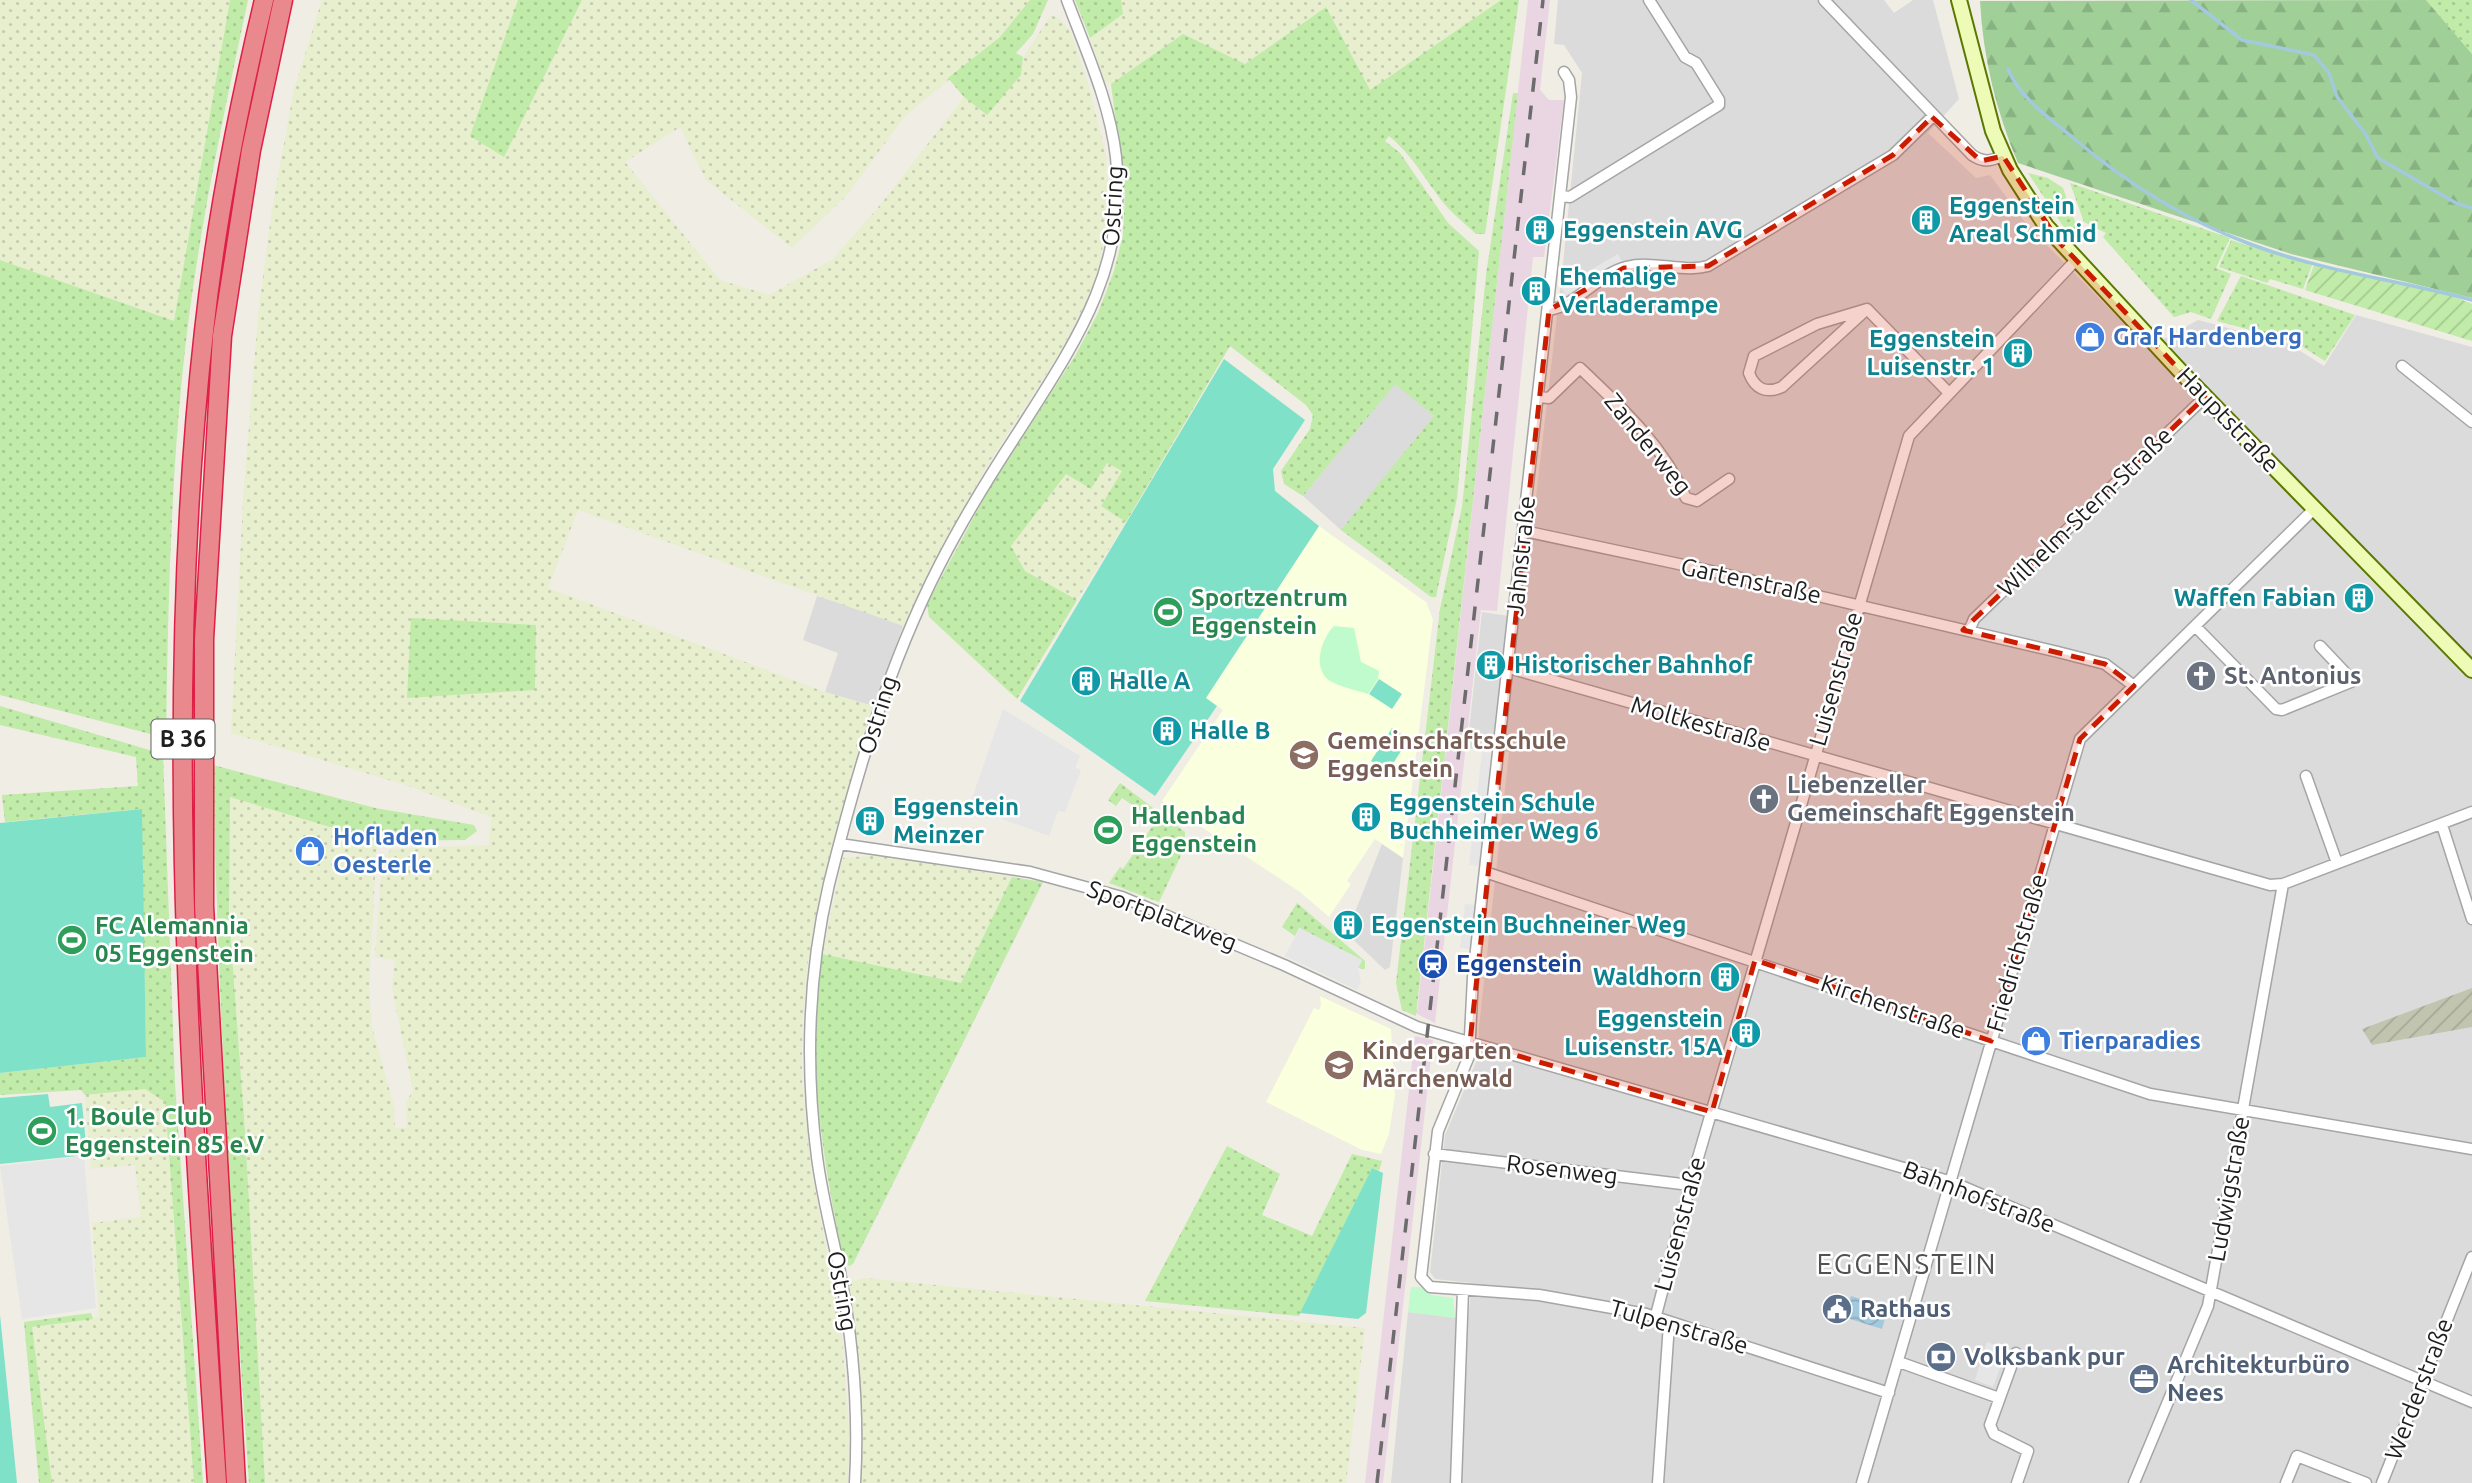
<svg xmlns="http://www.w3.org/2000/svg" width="2472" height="1483" font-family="Ubuntu,sans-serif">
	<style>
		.residential { fill: #dcdbdb }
		.education { fill: #faffdd }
		.railway { fill: #e9d6e2 }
		.construction { fill: url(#construction-furrows) }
		.farmland { fill: url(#farmland-dots) }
		.grass { fill: url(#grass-dots) }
		.forest { fill: url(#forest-firs) }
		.park { fill: #bffbcc }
		.garden { fill: url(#garden-furrows) }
		.pitch { fill: #80e1c9 }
		.parking { fill: #e6e6e6 }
		.water { fill: url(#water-waves) }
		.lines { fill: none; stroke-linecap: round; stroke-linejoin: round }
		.stream { stroke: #a3c9de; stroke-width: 3.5 }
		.street-casing { stroke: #a5a5a5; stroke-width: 13 }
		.secondary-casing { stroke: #5b7802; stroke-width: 18 }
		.highway-casing { stroke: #df1f46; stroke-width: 21 }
		.street { stroke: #fff; stroke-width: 10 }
		.secondary { stroke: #eefbb6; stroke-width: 14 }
		.highway { stroke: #e9898e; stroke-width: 18 }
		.rail { stroke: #6c6c6c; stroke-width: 3.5; stroke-dasharray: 14 14; stroke-linecap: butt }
		.marked { fill: #cc1c00; fill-opacity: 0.2; stroke: #cc1c00; stroke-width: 5; stroke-dasharray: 14 9; stroke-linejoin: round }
		.labels { text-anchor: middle; stroke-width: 5; stroke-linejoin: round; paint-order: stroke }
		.shield { fill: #fff; stroke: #626262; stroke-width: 2 }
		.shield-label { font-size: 23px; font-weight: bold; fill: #1e1e1e }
		.street-label { font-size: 24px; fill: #1e1e1e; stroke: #fff }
		.culture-label { font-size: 24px; font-weight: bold; fill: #0d838f; stroke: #fff; text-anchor: start }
		.shop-label { font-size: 24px; font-weight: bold; fill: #366cbe; stroke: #fff; text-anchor: start }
		.leisure-label { font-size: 24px; font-weight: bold; fill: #27864d; stroke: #fff; text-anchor: start }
		.worship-label { font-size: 24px; font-weight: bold; fill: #5b616d; stroke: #fff; text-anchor: start }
		.education-label { font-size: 24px; font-weight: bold; fill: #785e54; stroke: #fff; text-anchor: start }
		.transit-label { font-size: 24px; font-weight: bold; fill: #164399; stroke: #fff; text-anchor: start }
		.service-label { font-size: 24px; font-weight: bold; fill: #4e5e75; stroke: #fff; text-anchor: start }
		.quarter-label { font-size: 28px; letter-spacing: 2px; fill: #515151; stroke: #fff }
	</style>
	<defs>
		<pattern id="construction-furrows" width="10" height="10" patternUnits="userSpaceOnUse" patternTransform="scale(1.75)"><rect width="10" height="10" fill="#c1c4af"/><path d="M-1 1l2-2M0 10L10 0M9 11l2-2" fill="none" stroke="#a5a896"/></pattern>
		<pattern id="farmland-dots" width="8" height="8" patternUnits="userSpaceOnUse" patternTransform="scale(1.75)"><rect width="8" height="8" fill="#e8efcf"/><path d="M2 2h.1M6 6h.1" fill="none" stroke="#c7ccb1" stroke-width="1.8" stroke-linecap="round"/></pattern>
		<pattern id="grass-dots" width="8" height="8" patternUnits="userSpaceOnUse" patternTransform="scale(1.75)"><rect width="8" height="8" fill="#c0eba8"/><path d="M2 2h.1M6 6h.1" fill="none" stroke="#a5c990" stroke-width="1.8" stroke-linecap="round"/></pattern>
		<pattern id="forest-firs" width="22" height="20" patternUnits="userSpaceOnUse" patternTransform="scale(1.75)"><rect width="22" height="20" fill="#a0d097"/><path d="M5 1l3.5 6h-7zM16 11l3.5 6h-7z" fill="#89b282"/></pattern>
		<pattern id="garden-furrows" width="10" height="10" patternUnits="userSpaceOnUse" patternTransform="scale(1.75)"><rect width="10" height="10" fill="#c0eba8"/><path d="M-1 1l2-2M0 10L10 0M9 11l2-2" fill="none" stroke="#a5c990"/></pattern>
		<pattern id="water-waves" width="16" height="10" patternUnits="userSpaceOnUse" patternTransform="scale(1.75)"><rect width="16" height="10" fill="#a3c9de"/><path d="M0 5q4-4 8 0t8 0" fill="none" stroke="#8cacbe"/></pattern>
	</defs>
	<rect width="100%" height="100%" fill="#efede4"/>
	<!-- residential -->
	<path class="residential" d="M1558,0H1884L1894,13L1913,0H1933L1959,99L1928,133L1976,178L1990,175L2027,225L2148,348L2198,320L2289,344L2324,366L2356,315L2472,347V1483H1391L1408,1312L1468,1319L1472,1283L1435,1279L1430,1272L1445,1135L1479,1055V1028L1509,752L1467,748L1482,612L1522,618L1563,264L1582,73L1564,45L1554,44Z
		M1395,383L1435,417L1341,530L1303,496Z
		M817,596L890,619L903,626L873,706L825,692L838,653L803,640Z
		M1382,844L1403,858L1390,967L1385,970L1343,930L1355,912Z"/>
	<!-- education -->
	<path class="education" d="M1319,526L1426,602L1433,619L1403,858L1375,839L1347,881L1351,884L1329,917L1300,892L1162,801L1223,710L1205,698Z
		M1320,996L1391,1029L1395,1095L1389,1134L1381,1154L1362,1150L1266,1102L1314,1008L1319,1010L1321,1005Z"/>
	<!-- railway -->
	<path class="railway" d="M1528,0H1550L1540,90L1549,100H1564L1544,257H1533L1497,611L1481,610L1435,1023L1417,1014Z
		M1415,1036L1433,1040L1383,1483H1365Z"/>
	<!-- construction -->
	<path class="construction" d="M2472,988V1027L2372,1045L2362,1029Z"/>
	<!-- farmland -->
	<path class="farmland" d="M0,0H230L174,321L0,260Z
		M322,0H518L471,136L504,156L582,0H1030L1000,37L904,117L847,195L792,248L706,180L680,127L625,162L720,280L769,295L833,259L881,204L964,97L986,115L1021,76L1023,57L1051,15L1060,19L1071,33L1090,90L1106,156L1108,192L1101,262L1085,304L1061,351L988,464L933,564L903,626L578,510L548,588L825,692L873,706L818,908L808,960L802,1030V1080L811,1168L841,1324L849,1431L848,1483H265L245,1132L229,914L230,796L377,841L369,986L372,1027L394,1106L395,1128H407L406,1102L413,1091L392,988L395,960L375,957L382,861L391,849L489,845L491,817L406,785L231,733L243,501L258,315L272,209L294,89Z
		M1121,0H1501L1370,90L1326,7L1245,64L1183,34L1111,84L1104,81L1090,38L1123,14Z
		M1107,463L1122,471L1101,506L1126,522L1077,600L1025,571L1011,546L1066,473Z
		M878,855L1012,877L961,983L822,954L843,858Z
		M145,1089L165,1102L194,1483H52L32,1327L99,1317L92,1223L141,1217L135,1165L91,1169L85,1095Z
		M866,1278L1365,1328L1346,1483H862L860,1376L848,1282Z"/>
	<!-- grass -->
	<path class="grass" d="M230,0H248C225,108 202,215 188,324C171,461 168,600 166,738L0,695V260L174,321Z
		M518,0H582L504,157L470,136Z
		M1030,0H1048L1033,34L1016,53L1023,57L1021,75L987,115L964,97L948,78L1000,37Z
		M1075,0H1121L1123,14L1090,38Z
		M1501,0H1519L1485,234H1476C1467,225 1456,217 1448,208C1427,184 1415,157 1389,136L1385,141L1400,153L1448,223L1479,251L1457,498L1436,597H1431L1341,530L1434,416L1395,384L1303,496L1284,484L1281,471L1310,429L1313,415L1306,405L1230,346L1126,522L1101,506L1122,471L1107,463L1091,489L1066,474L1011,546L1025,571L1077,600L1017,699L929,617L927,604L989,489L1075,356L1098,313L1114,271L1123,235L1125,194L1111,84L1183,34L1245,64L1326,7L1370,90Z
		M2426,0H2472V54Z
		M1513,93H1518L1416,1016L1402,1010L1396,983L1440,609L1462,507L1486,275Z
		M2028,173L2048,178L2063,188L2078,230L2067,232Z
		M2070,183L2230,238L2216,268L2231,274L2211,319L2191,312L2174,317L2103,237L2106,233L2084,222Z
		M2231,240L2312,265L2303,289L2270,279L2267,283L2219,267Z
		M2241,276L2355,315L2325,361L2295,342L2217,321Z
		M411,618L536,625L535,690L407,698Z
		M0,706L163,754L175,1084L203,1483H194L165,1102L145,1089L85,1095L81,1090L0,1095V1073L146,1057L141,809L5,822L2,795L138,786L136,757L0,725Z
		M213,765L375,808L474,825L477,831L465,840L377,841L230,797L229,914L245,1132L265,1483H249C232,1244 218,1005 213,765Z
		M1120,783L1185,832L1184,849L1159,902L1109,883L1120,867L1123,869L1156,821L1122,798L1116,806L1108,800Z
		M1012,877L1043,882L853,1264L849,1266L843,1259C823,1158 805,1057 822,954L961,983Z
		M1297,903L1365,961V969L1358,968L1362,960L1299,928L1295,936L1282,927Z
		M1227,1146L1280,1174L1262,1215L1312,1236L1352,1154L1382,1161L1379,1171L1372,1168L1299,1316L1145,1301Z
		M91,1313L93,1319L32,1327L52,1483H39L24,1322Z"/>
	<!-- forest -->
	<path class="forest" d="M2426,0L2472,54V298L2291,254L2018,163C1996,111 1983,58 1980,1Z"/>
	<!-- park -->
	<path class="park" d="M1334,626L1354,628L1361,662L1379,671L1378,679L1368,694C1357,690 1340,687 1330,681C1311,668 1322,638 1334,626Z
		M1411,1287H1420L1431,1295L1453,1298L1455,1318L1408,1312Z"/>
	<!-- garden -->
	<path class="garden" d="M2314,265L2453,296L2472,304V341L2305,290Z"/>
	<!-- pitch -->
	<path class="pitch" d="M1224,359L1305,420L1273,469L1275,491L1319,526L1206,698L1217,706L1155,796L1020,701Z
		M1379,679L1402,694L1392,709L1369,694Z
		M1392,728L1409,739L1388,771L1371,761Z
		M142,809L146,1057L0,1073V823Z
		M48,1094L50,1107L82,1103L87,1155L0,1164V1098Z
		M1372,1168L1383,1173L1366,1313L1358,1319L1300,1313Z
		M0,1315L17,1483H0Z"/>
	<!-- parking -->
	<path class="parking" d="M1618,254L1622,262L1566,295L1561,287Z
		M1003,709L1080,756L1075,768L1081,770L1065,812L1058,811L1049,836L969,807Z
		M1482,752L1493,753L1480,866L1469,865Z
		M1465,904L1476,905L1472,949L1460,948Z
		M1300,928L1362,960L1358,968L1361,982L1357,990L1285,956Z
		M84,1156L96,1308L22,1319L0,1166Z
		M1987,1342L2007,1349L1993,1387L1975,1380Z"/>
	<!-- water -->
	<path class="water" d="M1851,1296L1888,1308L1882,1329L1844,1317L1846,1308L1851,1309L1852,1305L1848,1304Z"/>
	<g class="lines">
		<!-- stream -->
		<path class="stream" d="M2191,0L2242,40L2314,55L2329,73L2337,97L2365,133L2378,158L2456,203L2472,208
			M2008,69C2020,98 2048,117 2072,137C2125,182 2185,220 2250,244C2321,271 2398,280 2472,300"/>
		<!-- street casing -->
		<g class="street-casing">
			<path id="street" d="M1824,0L1972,155C1984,163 1990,161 2003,156
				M1564,72L1569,80L1571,97L1473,977L1469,1056L1438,1131L1421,1277L1430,1287L1539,1295L1646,1314L1889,1393
				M1561,196L1570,197L1719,105V100L1696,63L1685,57L1649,0
				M1867,309L1782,387C1766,394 1755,389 1749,373L1754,356L1817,324L1867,309L1949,393
				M1549,310C1576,306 1598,274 1626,267C1654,260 1683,273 1708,266L1893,155L1932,117
				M2402,366L2472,422
				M1538,397L1549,398L1580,368C1621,407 1663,445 1686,498L1697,501L1729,479
				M1524,531L1707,570L2058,652L2105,664L2134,686
				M2195,626L2276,709L2282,710L2353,681L2320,646
				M1969,631L1974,619L2205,397
				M1509,668L2270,885L2283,884L2472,812
				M2306,776L2337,863
				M2442,825L2472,919
				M840,844L1030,872L1122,897L1284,965L1417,1027L1952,1182L2472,1402
				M1485,872L2150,1094L2472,1149
				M1434,1154L1690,1185
				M1655,1319L1690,1185L1909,436L2076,260
				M2016,1353L1990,1425L1994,1434L2028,1451L2017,1483
				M1899,1362L1999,1398
				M855,1483C859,1413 853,1341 840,1272C832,1234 822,1196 817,1157C805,1065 808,974 829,884C856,775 888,666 939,566C963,519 990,475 1019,431C1075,343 1128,267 1116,157C1110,103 1086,51 1067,0
				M1456,1483L1463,1290
				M1658,1483L1669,1324
				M1862,1483L2080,739L2314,509
				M2134,1483L2208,1306L2283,884
				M2286,1483L2297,1456L2366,1483
				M2382,1483L2472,1257"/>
		</g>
		<!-- secondary casing -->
		<g class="secondary-casing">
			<path id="secondary" d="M1959,0L1993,131L2010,170L2046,226L2183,374L2472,670"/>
		</g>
		<!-- highway casing -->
		<g class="highway-casing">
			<path id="highway" d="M217,1483C192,1100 161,715 204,331C216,220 238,109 264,0
				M236,1483L204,906V639L222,336L251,150L283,0"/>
		</g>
		<!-- street -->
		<use href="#street" class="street"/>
		<!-- secondary -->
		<use href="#secondary" class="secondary"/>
		<!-- highway -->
		<use href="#highway" class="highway"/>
		<!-- rail -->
		<path class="rail" d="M1377,1483L1543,0"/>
	</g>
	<!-- marked area -->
	<path class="marked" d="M1932,117L1981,161L2003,156L2059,242L2205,397L1963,630L2105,664L2134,686L2080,739L1991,1041L1755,960L1712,1112L1470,1042L1549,310L1624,268L1708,266L1893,155Z"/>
	<!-- icons -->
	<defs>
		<g id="building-disc" transform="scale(1.575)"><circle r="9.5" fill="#0f9aa8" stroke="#fff"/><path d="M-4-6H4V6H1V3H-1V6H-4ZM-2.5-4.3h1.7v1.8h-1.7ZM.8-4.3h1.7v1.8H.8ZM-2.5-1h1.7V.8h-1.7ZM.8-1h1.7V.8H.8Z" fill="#fff"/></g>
		<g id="shop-disc" transform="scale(1.575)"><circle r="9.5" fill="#3f7fe0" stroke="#fff"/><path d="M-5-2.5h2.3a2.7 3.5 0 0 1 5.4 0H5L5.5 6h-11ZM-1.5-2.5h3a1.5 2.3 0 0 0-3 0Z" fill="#fff"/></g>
		<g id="stadium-disc" transform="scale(1.575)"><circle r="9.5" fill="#2e9e5b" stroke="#fff"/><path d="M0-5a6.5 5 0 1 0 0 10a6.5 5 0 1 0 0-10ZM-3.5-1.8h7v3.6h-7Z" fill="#fff"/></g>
		<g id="church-disc" transform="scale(1.575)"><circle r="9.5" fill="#6b7280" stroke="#fff"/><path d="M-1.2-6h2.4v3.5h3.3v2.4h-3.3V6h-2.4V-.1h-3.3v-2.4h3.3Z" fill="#fff"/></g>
		<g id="school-disc" transform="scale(1.575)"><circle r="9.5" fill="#8d6e63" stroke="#fff"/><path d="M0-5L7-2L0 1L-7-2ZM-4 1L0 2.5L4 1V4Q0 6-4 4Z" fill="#fff"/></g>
		<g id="station-disc" transform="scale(1.575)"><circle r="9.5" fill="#1a4fb4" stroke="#fff"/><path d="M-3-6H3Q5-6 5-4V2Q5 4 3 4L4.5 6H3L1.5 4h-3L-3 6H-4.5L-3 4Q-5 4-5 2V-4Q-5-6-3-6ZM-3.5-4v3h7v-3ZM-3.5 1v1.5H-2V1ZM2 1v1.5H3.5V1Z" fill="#fff"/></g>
		<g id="civic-disc" transform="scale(1.575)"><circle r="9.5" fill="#5c6f8a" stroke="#fff"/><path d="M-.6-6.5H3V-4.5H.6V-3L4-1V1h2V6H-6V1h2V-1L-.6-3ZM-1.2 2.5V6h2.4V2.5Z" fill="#fff"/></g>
		<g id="bank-disc" transform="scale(1.575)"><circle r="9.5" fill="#5c6f8a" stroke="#fff"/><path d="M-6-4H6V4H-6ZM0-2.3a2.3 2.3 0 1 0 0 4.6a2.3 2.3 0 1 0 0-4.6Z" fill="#fff"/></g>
		<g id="office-disc" transform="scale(1.575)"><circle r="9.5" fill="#5c6f8a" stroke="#fff"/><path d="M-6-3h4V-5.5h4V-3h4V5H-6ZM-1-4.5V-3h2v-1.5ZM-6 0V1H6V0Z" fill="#fff"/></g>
	</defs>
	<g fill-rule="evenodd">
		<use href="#building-disc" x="1926" y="220"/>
		<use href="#building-disc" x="1540" y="230"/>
		<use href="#building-disc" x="1536" y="291"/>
		<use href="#shop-disc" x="2090" y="337"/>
		<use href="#building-disc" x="2018" y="353"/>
		<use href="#building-disc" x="2359" y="598"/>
		<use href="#stadium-disc" x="1168" y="612"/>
		<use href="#building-disc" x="1491" y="665"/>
		<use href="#church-disc" x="2201" y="676"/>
		<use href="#building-disc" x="1086" y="681"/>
		<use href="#building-disc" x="1167" y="731"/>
		<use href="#school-disc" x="1304" y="755"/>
		<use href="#church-disc" x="1764" y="799"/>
		<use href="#building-disc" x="1366" y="817"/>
		<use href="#building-disc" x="870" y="821"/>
		<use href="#stadium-disc" x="1108" y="830"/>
		<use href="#shop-disc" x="310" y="851"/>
		<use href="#building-disc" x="1348" y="925"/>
		<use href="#stadium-disc" x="72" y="940"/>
		<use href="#station-disc" x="1433" y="964"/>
		<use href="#building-disc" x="1725" y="977"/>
		<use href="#building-disc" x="1746" y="1033"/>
		<use href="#shop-disc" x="2036" y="1041"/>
		<use href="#school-disc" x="1339" y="1065"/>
		<use href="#stadium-disc" x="42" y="1131"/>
		<use href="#civic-disc" x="1837" y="1309"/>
		<use href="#bank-disc" x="1941" y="1357"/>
		<use href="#office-disc" x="2144" y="1379"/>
	</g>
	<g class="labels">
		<!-- shield labels -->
		<rect class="shield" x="151.5" y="719.5" width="63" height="39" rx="5"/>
		<g class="shield-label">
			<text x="183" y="747">B 36</text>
		</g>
		<!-- street labels -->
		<g class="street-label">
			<text transform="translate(1113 206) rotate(-87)" y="8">Ostring</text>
			<text transform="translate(2228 420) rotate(46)" y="8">Hauptstraße</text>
			<text transform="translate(1648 444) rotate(51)" y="8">Zanderweg</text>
			<text transform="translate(2085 512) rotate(-44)" y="8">Wilhelm-Stern-Straße</text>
			<text transform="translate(1521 556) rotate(-84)" y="8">Jahnstraße</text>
			<text transform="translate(1751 581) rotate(12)" y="8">Gartenstraße</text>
			<text transform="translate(1836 679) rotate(-74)" y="8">Luisenstraße</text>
			<text transform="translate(878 715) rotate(-72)" y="8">Ostring</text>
			<text transform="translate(1701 724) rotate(16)" y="8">Moltkestraße</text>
			<text transform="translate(1162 916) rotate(21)" y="8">Sportplatzweg</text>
			<text transform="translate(2017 953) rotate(-74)" y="8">Friedrichstraße</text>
			<text transform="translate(1893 1007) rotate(19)" y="8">Kirchenstraße</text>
			<text transform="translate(1562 1170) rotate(7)" y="8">Rosenweg</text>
			<text transform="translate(2229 1189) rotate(-80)" y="8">Ludwigstraße</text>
			<text transform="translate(1979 1197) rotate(21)" y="8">Bahnhofstraße</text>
			<text transform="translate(1680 1224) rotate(-75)" y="8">Luisenstraße</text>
			<text transform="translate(842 1291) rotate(80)" y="8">Ostring</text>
			<text transform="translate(1679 1327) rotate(16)" y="8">Tulpenstraße</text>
			<text transform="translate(2419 1389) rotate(-69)" y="8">Werderstraße</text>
		</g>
		<!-- culture labels -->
		<g class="culture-label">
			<text x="1949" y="214">Eggenstein<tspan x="1949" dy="28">Areal Schmid</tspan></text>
			<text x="1563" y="238">Eggenstein AVG</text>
			<text x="1559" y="285">Ehemalige<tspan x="1559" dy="28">Verladerampe</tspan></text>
			<text x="1995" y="347" text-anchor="end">Eggenstein<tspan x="1995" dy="28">Luisenstr. 1</tspan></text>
			<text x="2336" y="606" text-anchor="end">Waffen Fabian</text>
			<text x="1514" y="673">Historischer Bahnhof</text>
			<text x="1109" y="689">Halle A</text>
			<text x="1190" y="739">Halle B</text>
			<text x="1389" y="811">Eggenstein Schule<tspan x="1389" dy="28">Buchheimer Weg 6</tspan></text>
			<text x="893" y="815">Eggenstein<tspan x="893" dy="28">Meinzer</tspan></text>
			<text x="1371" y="933">Eggenstein Buchneiner Weg</text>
			<text x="1702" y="985" text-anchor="end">Waldhorn</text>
			<text x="1723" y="1027" text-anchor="end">Eggenstein<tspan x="1723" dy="28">Luisenstr. 15A</tspan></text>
		</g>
		<!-- shop labels -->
		<g class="shop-label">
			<text x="2113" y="345">Graf Hardenberg</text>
			<text x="333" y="845">Hofladen<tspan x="333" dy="28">Oesterle</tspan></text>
			<text x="2059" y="1049">Tierparadies</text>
		</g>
		<!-- leisure labels -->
		<g class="leisure-label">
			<text x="1191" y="606">Sportzentrum<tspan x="1191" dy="28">Eggenstein</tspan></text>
			<text x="1131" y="824">Hallenbad<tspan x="1131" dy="28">Eggenstein</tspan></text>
			<text x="95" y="934">FC Alemannia<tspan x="95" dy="28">05 Eggenstein</tspan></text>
			<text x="65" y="1125">1. Boule Club<tspan x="65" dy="28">Eggenstein 85 e.V</tspan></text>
		</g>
		<!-- worship labels -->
		<g class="worship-label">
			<text x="2224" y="684">St. Antonius</text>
			<text x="1787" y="793">Liebenzeller<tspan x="1787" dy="28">Gemeinschaft Eggenstein</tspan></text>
		</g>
		<!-- education labels -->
		<g class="education-label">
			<text x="1327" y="749">Gemeinschaftsschule<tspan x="1327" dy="28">Eggenstein</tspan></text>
			<text x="1362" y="1059">Kindergarten<tspan x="1362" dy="28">Märchenwald</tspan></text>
		</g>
		<!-- transit labels -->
		<g class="transit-label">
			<text x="1456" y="972">Eggenstein</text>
		</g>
		<!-- service labels -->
		<g class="service-label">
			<text x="1860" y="1317">Rathaus</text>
			<text x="1964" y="1365">Volksbank pur</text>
			<text x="2167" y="1373">Architekturbüro<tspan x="2167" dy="28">Nees</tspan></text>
		</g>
		<!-- quarter labels -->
		<g class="quarter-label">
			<text x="1907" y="1274">EGGENSTEIN</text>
		</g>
	</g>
</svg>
